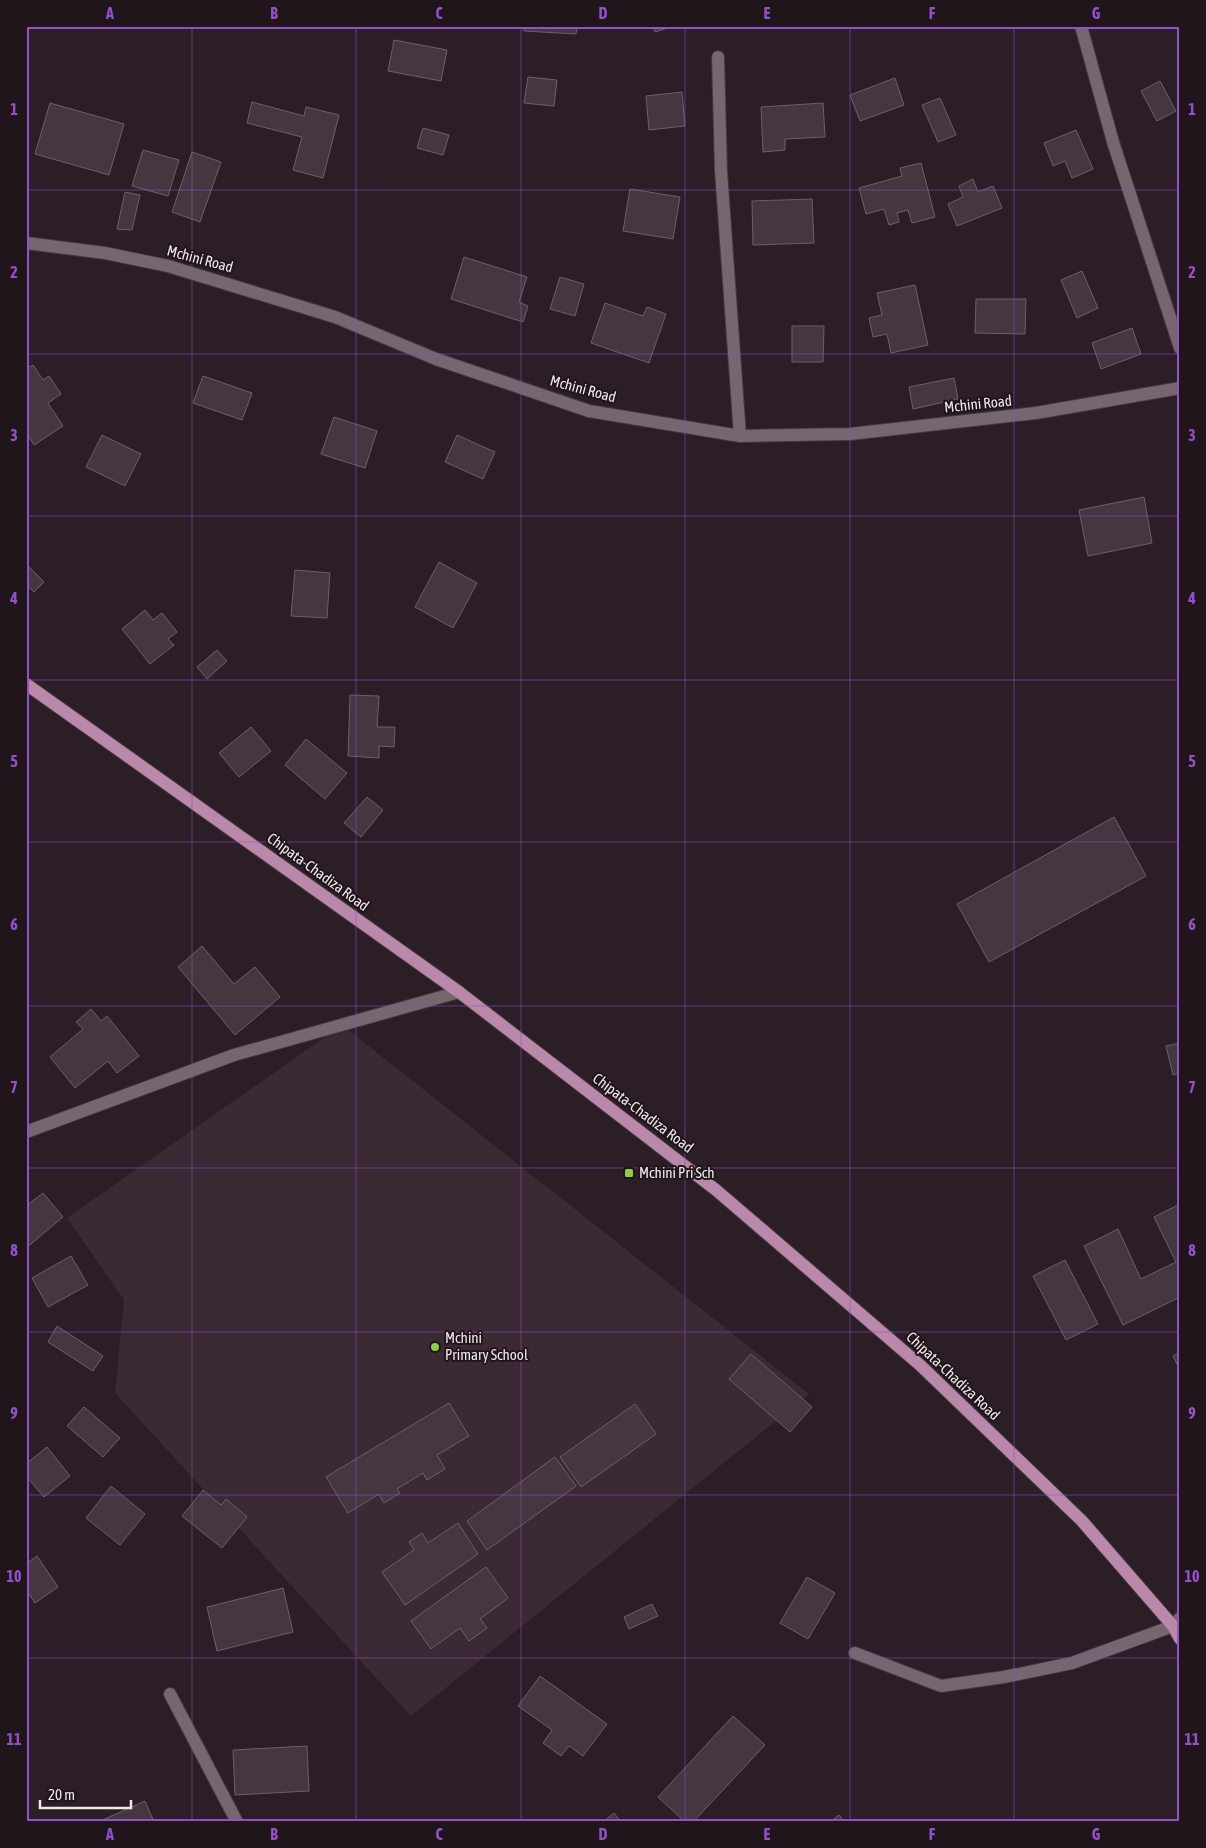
<svg xmlns="http://www.w3.org/2000/svg" width="1206" height="1848" font-family="'Asap Condensed',sans-serif">
	<style>
		.built { fill: #3b2934 }
		.building { fill: #44373f; stroke: #6e5f68 }
		.lines { fill: none; stroke-linecap: round; stroke-linejoin: round }
		.minor-casing { stroke: #433940; stroke-width: 14 }
		.major-casing { stroke: #433940; stroke-width: 14 }
		.minor { stroke: #75666f; stroke-width: 12 }
		.major { stroke: #ba88a8; stroke-width: 12 }
		.grid { fill: none; stroke: #9251c8; stroke-width: 1; stroke-opacity: 0.55 }
		.poi-dot { fill: #8dce44; stroke: #21151c; stroke-width: 2 }
		.labels { text-anchor: middle; stroke-width: 4; stroke-linejoin: round; paint-order: stroke }
		.street-label { font-size: 15px; fill: #efe7ec; stroke: #21151c }
		.poi-label { font-size: 15px; fill: #efe7ec; stroke: #21151c; text-anchor: start }
		.neatline { fill: none; stroke: #9251c8; stroke-width: 2 }
		.grid-label { font-size: 16px; text-anchor: middle; font-weight: bold; fill: #9251c8 }
	</style>
	<rect width="100%" height="100%" fill="#2b1e26"/>
	<!-- built -->
	<path class="built" d="M342,1025L809,1394L411,1716L115,1393L124,1300L67,1218Z"/>
	<!-- building -->
	<path class="building" d="M524,26H577L576,34L524,31Z
		M653,26H674L655,32Z
		M394,40L447,50L441,81L388,71Z
		M528,77L557,80L554,106L524,103Z
		M895,78L904,105L860,121L850,95Z
		M1160,81L1176,111L1157,121L1141,91Z
		M682,92L685,126L649,130L646,96Z
		M940,98L956,135L938,142L922,105Z
		M252,102L304,116L306,107L339,115L323,178L293,170L302,137L247,123Z
		M50,103L124,124L109,175L35,154Z
		M823,103L825,137L785,139V150L763,152L761,107Z
		M423,128L449,135L443,155L417,148Z
		M1076,130L1093,169L1072,178L1065,161L1053,166L1044,143Z
		M143,150L179,160L168,196L132,186Z
		M192,152L221,162L200,222L172,212Z
		M921,163L935,217L912,223L908,210L897,213L899,222L889,225L884,209L866,214L859,188L902,176L900,168Z
		M973,179L978,192L993,186L1002,208L957,226L948,204L963,197L959,186Z
		M630,189L680,197L673,239L623,231Z
		M125,192L140,195L132,230L117,229Z
		M812,199L814,243L753,245L752,201Z
		M464,257L527,277L519,302L528,306L523,322L451,299Z
		M1082,271L1098,308L1077,318L1061,280Z
		M560,277L584,284L575,316L550,309Z
		M915,285L928,345L891,353L887,334L873,337L869,318L882,315L877,293Z
		M976,299H1026L1025,334L975,333Z
		M605,303L643,316L647,307L666,314L649,363L591,343Z
		M792,326H824L823,362H792Z
		M1132,328L1141,354L1101,369L1092,343Z
		M33,365L43,380L49,376L61,394L48,403L63,426L34,445L26,432V369Z
		M203,376L252,393L242,420L193,403Z
		M954,378L958,399L913,409L909,387Z
		M334,417L377,431L365,468L321,454Z
		M102,435L141,454L125,486L86,467Z
		M457,435L495,452L483,479L445,462Z
		M1144,497L1152,543L1088,556L1079,510Z
		M439,562L477,583L453,628L415,607Z
		M26,564L44,582L34,592L26,585Z
		M295,570L330,573L327,618L291,616Z
		M145,610L153,620L162,613L177,632L168,639L174,645L150,664L122,629Z
		M217,650L227,661L207,679L197,667Z
		M350,695L379,696L377,727H395L394,747L379,746V758L348,756Z
		M251,727L271,751L239,777L219,753Z
		M306,739L347,773L325,799L285,765Z
		M367,797L383,810L361,837L344,823Z
		M1114,817L1146,876L989,962L957,904Z
		M202,946L234,984L255,967L280,997L235,1035L178,967Z
		M91,1009L101,1021L107,1016L139,1056L117,1073L108,1061L75,1088L50,1057L83,1029L76,1022Z
		M1180,1043V1073L1173,1075L1166,1046Z
		M43,1193L63,1217L26,1248V1206Z
		M1180,1204V1297L1123,1325L1084,1246L1118,1229L1141,1279L1176,1262L1154,1217Z
		M71,1256L88,1285L48,1307L32,1278Z
		M1065,1260L1098,1324L1066,1340L1033,1276Z
		M57,1326L103,1356L93,1371L48,1342Z
		M1180,1352V1370L1173,1356Z
		M751,1354L812,1407L790,1432L729,1379Z
		M449,1403L469,1436L437,1455L445,1469L427,1480L423,1473L397,1489L400,1493L384,1503L379,1494L348,1513L326,1477Z
		M635,1404L656,1434L581,1487L560,1457Z
		M84,1407L120,1438L103,1457L67,1426Z
		M47,1447L70,1476L44,1497L26,1476V1464Z
		M555,1457L576,1486L487,1550L467,1521Z
		M111,1486L145,1514L120,1545L86,1518Z
		M203,1490L221,1505L226,1499L247,1517L222,1548L182,1516Z
		M458,1523L478,1554L405,1605L382,1572L414,1550L409,1542L422,1533L428,1543Z
		M37,1556L58,1587L35,1603L26,1590V1564Z
		M486,1567L508,1598L480,1619L487,1628L469,1641L460,1628L431,1649L411,1621Z
		M807,1577L835,1593L808,1639L780,1623Z
		M283,1588L293,1632L217,1651L207,1607Z
		M652,1604L658,1616L629,1629L624,1617Z
		M540,1676L607,1724L583,1756L569,1746L561,1756L543,1743L552,1730L518,1706Z
		M733,1716L765,1745L693,1822H685L658,1797Z
		M307,1746L309,1791L235,1795L233,1750Z
		M145,1801L154,1822H98Z
		M614,1813L621,1822H603Z
		M839,1815L845,1822H830Z"/>
	<g class="lines">
		<!-- minor casing -->
		<g class="minor-casing">
			<path id="minor" d="M1081,26L1113,142L1180,348
				M718,57L721,171L740,436
				M26,243L105,253L168,266L335,317L436,359L589,411L740,436L850,434L1036,413L1180,388
				M26,1132L234,1055L459,992
				M855,1653L941,1686L1004,1677L1072,1663L1173,1626L1180,1618
				M170,1694L237,1822"/>
		</g>
		<!-- major casing -->
		<g class="major-casing">
			<path id="major" d="M26,684L459,992L716,1190L920,1365L1082,1521L1173,1626L1180,1639"/>
		</g>
		<!-- minor -->
		<use href="#minor" class="minor"/>
		<!-- major -->
		<use href="#major" class="major"/>
	</g>
	<!-- grid -->
	<path class="grid" d="M192,26V1822M356,26V1822M521,26V1822M685,26V1822M850,26V1822M1014,26V1822M26,190H1180M26,354H1180M26,516H1180M26,680H1180M26,842H1180M26,1006H1180M26,1168H1180M26,1332H1180M26,1495H1180M26,1658H1180"/>
	<!-- markers -->
	<g class="poi-dot">
		<rect x="624" y="1168" width="10" height="10" rx="2.5"/>
		<circle cx="435" cy="1347" r="5"/>
	</g>
	<g class="labels">
		<!-- street labels -->
		<g class="street-label">
			<text transform="translate(200 259) rotate(15)" y="5">Mchini Road</text>
			<text transform="translate(583 389) rotate(15)" y="5">Mchini Road</text>
			<text transform="translate(978 404) rotate(-6)" y="5">Mchini Road</text>
			<text transform="translate(318 872) rotate(36)" y="5">Chipata-Chadiza Road</text>
			<text transform="translate(643 1113) rotate(37)" y="5">Chipata-Chadiza Road</text>
			<text transform="translate(953 1376) rotate(43)" y="5">Chipata-Chadiza Road</text>
		</g>
		<!-- poi labels -->
		<g class="poi-label">
			<text x="639" y="1178">Mchini Pri Sch</text>
			<text x="445" y="1343">Mchini<tspan x="445" dy="17">Primary School</tspan></text>
		</g>
	</g>
	<!-- border -->
	<rect width="1206" height="1848" fill="none" stroke="#21151c" stroke-width="55"/>
	<!-- scale -->
	<path d="M40 1800v8h91v-8" fill="none" stroke="#efe7ec" stroke-width="2.5"/>
	<text x="48" y="1800" font-size="15" fill="#efe7ec" stroke="#21151c" stroke-width="4" paint-order="stroke">20 m</text>
	<rect x="28" y="28" width="1150" height="1792" class="neatline"/>
	<g class="grid-label">
		<text x="110" y="19">A</text>
		<text x="274" y="19">B</text>
		<text x="439" y="19">C</text>
		<text x="603" y="19">D</text>
		<text x="767" y="19">E</text>
		<text x="932" y="19">F</text>
		<text x="1096" y="19">G</text>
		<text x="14" y="115">1</text>
		<text x="1192" y="115">1</text>
		<text x="14" y="278">2</text>
		<text x="1192" y="278">2</text>
		<text x="14" y="441">3</text>
		<text x="1192" y="441">3</text>
		<text x="14" y="604">4</text>
		<text x="1192" y="604">4</text>
		<text x="14" y="767">5</text>
		<text x="1192" y="767">5</text>
		<text x="14" y="930">6</text>
		<text x="1192" y="930">6</text>
		<text x="14" y="1093">7</text>
		<text x="1192" y="1093">7</text>
		<text x="14" y="1256">8</text>
		<text x="1192" y="1256">8</text>
		<text x="14" y="1419">9</text>
		<text x="1192" y="1419">9</text>
		<text x="14" y="1582">10</text>
		<text x="1192" y="1582">10</text>
		<text x="14" y="1745">11</text>
		<text x="1192" y="1745">11</text>
		<text x="110" y="1840">A</text>
		<text x="274" y="1840">B</text>
		<text x="439" y="1840">C</text>
		<text x="603" y="1840">D</text>
		<text x="767" y="1840">E</text>
		<text x="932" y="1840">F</text>
		<text x="1096" y="1840">G</text>
	</g>
</svg>
